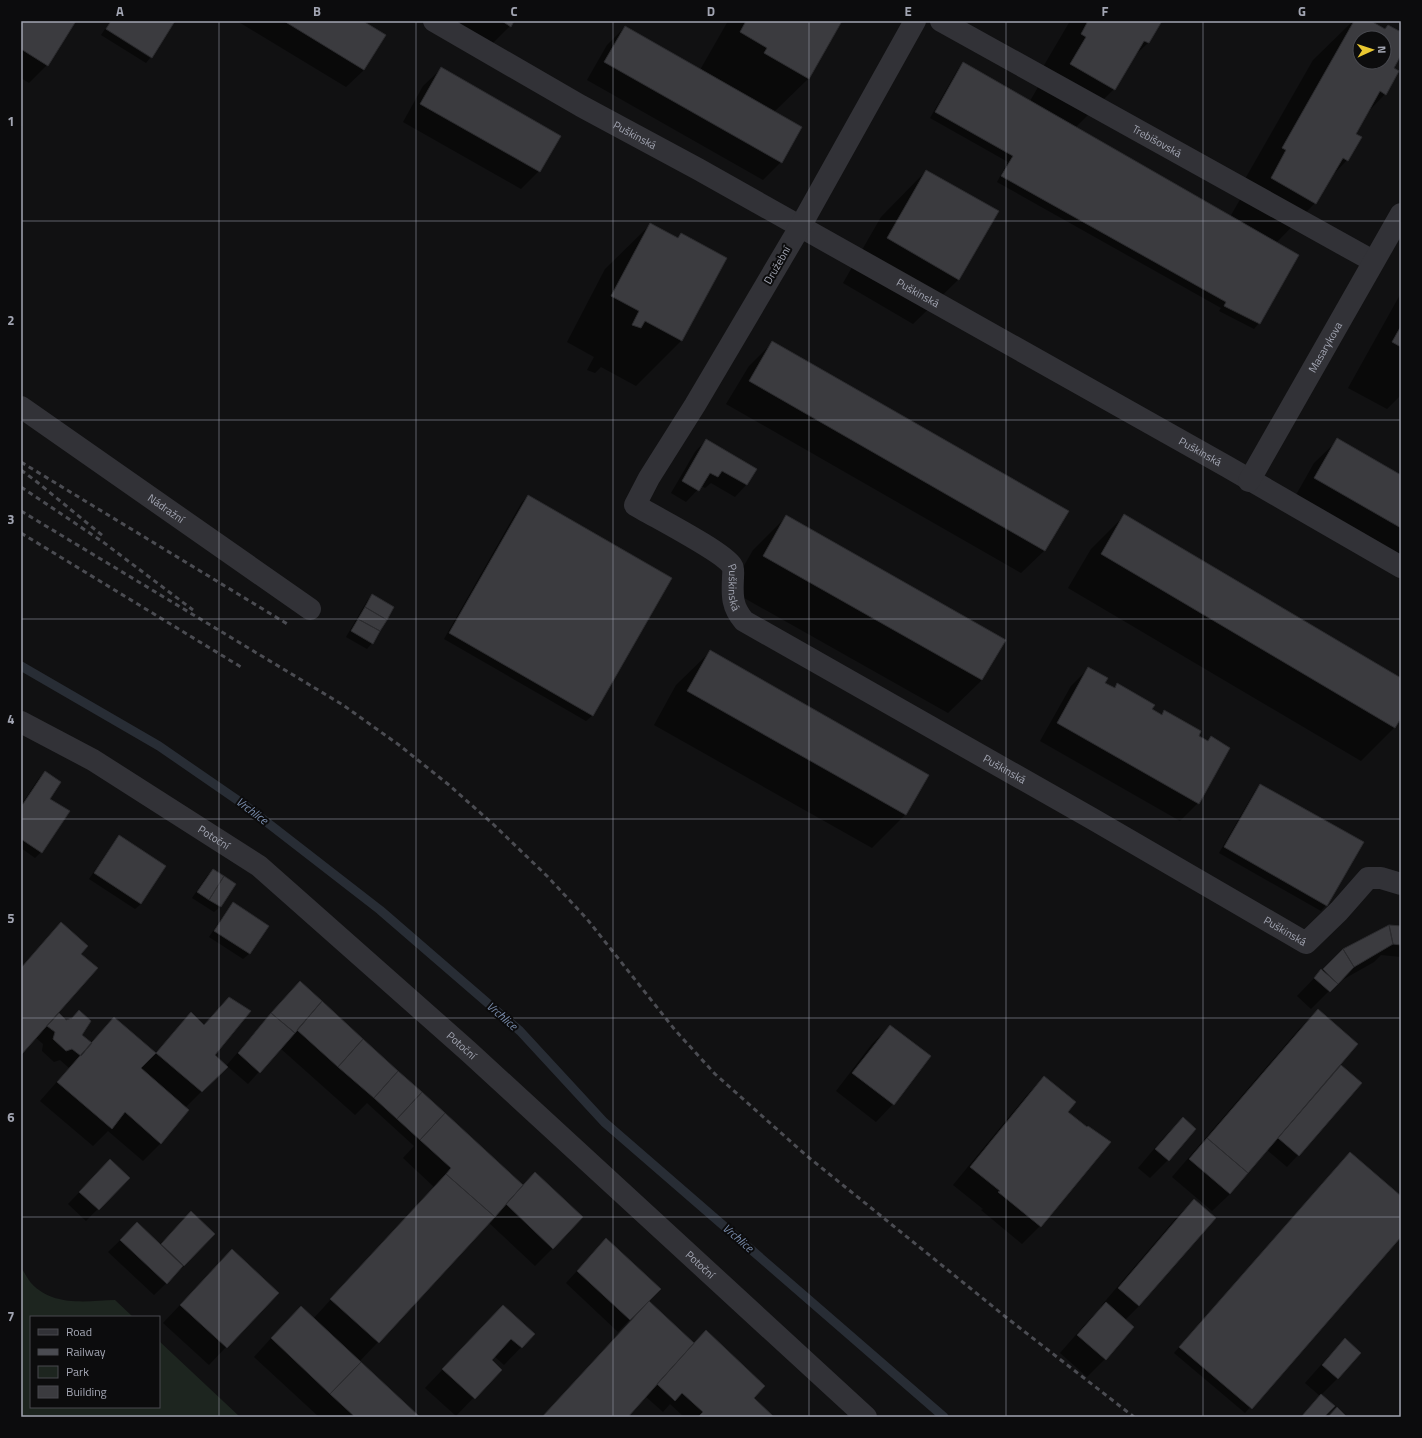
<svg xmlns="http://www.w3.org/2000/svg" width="1422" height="1438" font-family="'Titillium Web',sans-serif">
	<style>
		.green { fill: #1d251f }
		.shadow { fill: #0007; fill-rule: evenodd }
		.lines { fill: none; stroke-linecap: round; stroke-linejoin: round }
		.stream { stroke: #282d35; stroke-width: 9 }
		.building { fill: #3b3b3f; stroke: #2b2b2e; fill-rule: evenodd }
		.minor { stroke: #323237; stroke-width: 22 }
		.rail { stroke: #4b4c52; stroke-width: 3; stroke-dasharray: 5 4; stroke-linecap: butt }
		.grid { fill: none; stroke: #a2a5b2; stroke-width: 1; stroke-opacity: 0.55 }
		.labels { text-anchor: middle; stroke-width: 4; stroke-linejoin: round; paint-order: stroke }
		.street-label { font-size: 11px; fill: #a2a5b2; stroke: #0c0c0d }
		.water-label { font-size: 12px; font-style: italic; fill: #7a8dad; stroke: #0c0c0d }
		.neatline { fill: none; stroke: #a2a5b2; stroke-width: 1.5 }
		.grid-label { font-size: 13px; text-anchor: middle; font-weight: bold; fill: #a2a5b2 }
	</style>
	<rect width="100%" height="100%" fill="#111112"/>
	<!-- green -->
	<path class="green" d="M21,1267C24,1272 27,1278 31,1283C53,1307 86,1301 115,1300L133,1317H31V1407H159V1341L240,1417H21Z"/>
	<!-- shadow -->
	<path class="shadow" d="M21,21H75L47,65L29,83L21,78Z
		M237,21H361L364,70L346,87Z
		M455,21H513L510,26L492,44Z
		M728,21H841L809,78L774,112L801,127L781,162L763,180L587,80L607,45L625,27L700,70Z
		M1070,21H1160L1148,43L1133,57L1114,89L1075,128L1230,217L1242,196L1237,193L1313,60L1353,21H1369L1384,30L1401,33V53L1393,68L1385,94L1368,112L1354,135L1347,160L1331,177L1315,203L1276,243L1259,323L1254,329L1219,311L1221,308L997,182L1008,162L930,118L958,69L963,63L1030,101L1041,82L1036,79ZM1360,38H1384V62H1360Z
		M105,29L150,58L146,63L101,35Z
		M441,69L539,171L521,189L403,122L423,86Z
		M926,171L959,279L913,324L843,283L881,217Z
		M651,224L677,238L681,235L725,259L681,341L636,386L601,367L595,373L587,370L594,357L567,342L605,269Z
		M1401,293V395L1387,409L1348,388Z
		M773,342L1045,550L1021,573L726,404L749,366Z
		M706,440L756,469L746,485L735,497L711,483L705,488L701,486L686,502L671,493L695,452Z
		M1338,440L1401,476V565L1292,502L1314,463Z
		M528,496L671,579L592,716L586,721L444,639L522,502Z
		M1124,516L1401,679V716L1394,728L1361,761L1068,588L1091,549Z
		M786,517L1004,640L982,680L948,713L730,590L753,550Z
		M372,595V643L367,649L346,637L367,601Z
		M710,652L928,775L905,815L872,848L654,725L676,685Z
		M1089,668L1104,683L1114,689L1117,685L1151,710L1161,715L1164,711L1197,736L1207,742L1211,738L1198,803L1180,821L1040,741L1071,686Z
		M45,772L49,799L41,852L35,858L21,848V805L39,778Z
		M1260,785L1326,905L1321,911L1219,853L1255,791Z
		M119,836L141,904L135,909L89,879L114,842Z
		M213,870L235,884L220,907L214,912L192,898L207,876Z
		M233,903L267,926L249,954L243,959L209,937L228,909Z
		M61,923L80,954L57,1013L90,1043L115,1018L155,1053L191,1014L203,1026L229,999L214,1055L226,1066L288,994L300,982L523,1186L553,1248L535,1266L488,1222L378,1342L359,1362L419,1417H319L254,1357L283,1325L313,1319L434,1187L403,1158L414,1146L367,1103L355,1115L280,1048L248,1084L227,1066L185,1108L161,1143L143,1161L108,1131L93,1146L40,1101L69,1068L60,1060L54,1062L42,1051L43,1044L35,1037L21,1054V968Z
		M1401,927V957L1381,955L1374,962L1337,983L1311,1009L1297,996L1321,971H1322L1344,950Z
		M1318,1011L1338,1069L1298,1155L1287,1167L1267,1150L1230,1194L1212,1211L1172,1177L1300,1028Z
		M890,1026L893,1104L876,1122L836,1091L872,1044Z
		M1044,1077L1067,1112L1087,1129L1109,1142L1040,1226L1022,1244L981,1210L983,1209L953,1185L1027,1095Z
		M1183,1119L1168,1160L1150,1178L1138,1168L1165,1136Z
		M1350,1153L1401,1198V1236L1245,1413L1174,1353Z
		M98,1173L128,1178L86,1221L68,1204Z
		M1194,1201L1139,1306L1125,1320L1105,1359L1087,1377L1060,1353L1088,1321L1102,1307L1101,1306L1176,1218Z
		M191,1213L184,1266L154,1295L108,1252L137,1224L159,1245Z
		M232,1250L226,1347L209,1365L163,1323Z
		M595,1251L659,1289L618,1332L566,1283Z
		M503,1306L534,1334L504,1365L494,1356L490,1361L500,1370L456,1416L425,1388Z
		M706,1331L752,1399L772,1417H684L670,1404L663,1412L645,1396L627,1417H543L694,1343Z
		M1345,1340L1338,1378L1321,1395L1323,1417H1300L1320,1396L1305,1383L1328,1357Z"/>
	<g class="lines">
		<!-- stream -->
		<path class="stream" d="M21,666L159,746L246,806L380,910L520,1031L604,1122L944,1417"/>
	</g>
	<!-- building -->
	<path class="building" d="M21,21H76L48,66L21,49Z
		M111,21H175L152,58L106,29Z
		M284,21H363L386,35L364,70Z
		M502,21H514L511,27Z
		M746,21H842L809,79L764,53L767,48L740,32Z
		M1088,21H1162L1149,43L1144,41L1115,90L1070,64L1086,37L1081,34Z
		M1354,21H1371L1385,29L1388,25L1401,32V55L1394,68L1399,71L1386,95L1380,91L1356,134L1362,137L1348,161L1343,158L1316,204L1271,178L1286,150L1282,148ZM1360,38H1384V62H1360Z
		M625,26L802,127L782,163L604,62Z
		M963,62L1299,255L1260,324L1224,306L1226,302L1001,176L1013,156L935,112Z
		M441,67L561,136L540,172L420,104Z
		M926,170L999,211L959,280L887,238Z
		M650,223L678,238L681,233L727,258L682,341L645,321L641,328L632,325L639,311L611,296Z
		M1401,326V347L1392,342Z
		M772,341L1069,511L1045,551L749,381Z
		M1337,438L1401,475V528L1314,478Z
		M706,439L757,469L747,485L722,471L718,477L710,473L699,491L682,481Z
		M528,495L672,578L593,716L449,633Z
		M1124,514L1401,678V718L1395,728L1101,554Z
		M786,515L1006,640L982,680L763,556Z
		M372,594L394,607L387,620L365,607Z
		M365,607L387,620L380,631L358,619Z
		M358,619L380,631L373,644L351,631Z
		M710,650L929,775L906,815L687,691Z
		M1088,667L1108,678L1105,683L1115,688L1117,683L1155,705L1152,709L1162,715L1164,710L1201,731L1199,736L1208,741L1211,736L1230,748L1199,804L1057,723Z
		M45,771L61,782L50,799L70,811L42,853L21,839V807Z
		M1260,784L1364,842L1327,906L1224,847Z
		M119,835L166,866L141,904L94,873Z
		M213,869L224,876L209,900L197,892Z
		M224,876L236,884L221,907L209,900Z
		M233,902L269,926L250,954L214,931Z
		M61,922L88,946L81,954L98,968L21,1055V968Z
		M1389,925L1401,926V945L1393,944Z
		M1389,925L1393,944L1354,967L1343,949Z
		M1343,949L1354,967L1338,984L1323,969Z
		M1321,969L1338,984L1330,992L1314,978Z
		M300,981L322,1001L295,1033L271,1013Z
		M229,997L251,1011L215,1055L228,1067L202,1092L156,1053L191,1012L204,1025Z
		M322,1001L363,1039L338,1067L297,1030Z
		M1318,1009L1358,1044L1248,1173L1207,1138Z
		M79,1010L91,1021L82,1035L92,1043L81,1056L72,1049L66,1051L53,1039L55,1032L47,1026L59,1013L66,1020L72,1018Z
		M271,1013L295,1033L260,1073L238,1053Z
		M114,1017L156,1053L141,1068L189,1110L161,1144L125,1112L112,1129L57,1082Z
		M890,1025L931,1056L894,1105L852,1073Z
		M363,1039L398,1071L374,1098L338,1067Z
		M1341,1065L1362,1083L1299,1156L1278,1138Z
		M398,1071L422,1092L397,1119L374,1098Z
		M1044,1076L1076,1102L1068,1112L1087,1127L1088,1126L1111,1142L1041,1227L998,1192L1000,1191L970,1167Z
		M422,1092L445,1113L420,1140L397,1119Z
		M445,1113L523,1185L495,1217L446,1174L451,1168L420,1140Z
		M1183,1117L1196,1129L1169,1161L1155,1149Z
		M1207,1138L1248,1173L1230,1194L1189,1159Z
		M1350,1152L1401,1196V1237L1252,1409L1179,1347Z
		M110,1159L130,1178L99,1210L79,1192Z
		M535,1172L583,1217L553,1249L506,1204Z
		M446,1174L495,1217L379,1343L330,1299Z
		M1194,1199L1216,1218L1139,1306L1118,1288Z
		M191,1211L215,1234L184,1266L161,1244Z
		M137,1222L183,1266L167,1284L120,1240Z
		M606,1238L661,1289L630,1320L577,1271Z
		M232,1249L279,1293L227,1348L180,1305Z
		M649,1301L694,1343L628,1417H542Z
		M1106,1302L1134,1327L1106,1360L1077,1335Z
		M503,1305L535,1334L522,1348L511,1339L492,1360L502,1370L475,1399L442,1369Z
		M301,1306L361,1362L330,1394L271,1338Z
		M706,1330L765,1386L754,1398L774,1417H700L699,1416L703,1412L682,1393L675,1401L657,1384Z
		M1345,1338L1361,1353L1338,1379L1322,1365Z
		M361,1362L420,1417H355L330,1394Z
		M1321,1394L1335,1406L1324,1417H1301Z
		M1337,1407L1347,1417H1328Z"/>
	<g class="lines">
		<!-- minor -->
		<g class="minor">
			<path id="s1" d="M434,21L581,106L698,169L1226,466L1401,567"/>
			<path id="s2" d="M915,21L800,227L695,405L649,478L635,505C653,516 724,552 732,566C734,569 733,574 733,578C732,596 732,607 744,621L1091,818L1306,943L1339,911L1368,878H1381L1401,884"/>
			<path id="s3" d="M941,21L1373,261"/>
			<path id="s4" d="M21,407L310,609"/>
			<path id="s5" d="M1249,481L1401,214"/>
			<path id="s6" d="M21,722L93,760L259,866L468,1051L866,1417"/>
		</g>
		<!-- rail -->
		<path class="rail" d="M21,462L289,625
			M21,470L37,482L103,536
			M21,487L103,542L193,610
			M21,511L343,705L399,745L449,785L494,825L547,876L587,919L675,1030L715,1074L807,1156L1007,1318L1134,1417
			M21,533L241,667"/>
	</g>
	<!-- grid -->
	<path class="grid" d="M219,21V1417M416,21V1417M613,21V1417M809,21V1417M1006,21V1417M1203,21V1417M21,221H1401M21,420H1401M21,619H1401M21,819H1401M21,1018H1401M21,1217H1401"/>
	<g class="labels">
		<!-- street labels -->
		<g class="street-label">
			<text dy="4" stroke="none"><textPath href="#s1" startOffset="231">Puškinská</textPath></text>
			<text dy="4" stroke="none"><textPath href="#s3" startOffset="247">Trebišovská</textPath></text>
			<text transform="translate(777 265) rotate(-60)" y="4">Družební</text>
			<text dy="4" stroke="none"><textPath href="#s1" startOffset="555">Puškinská</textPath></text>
			<text dy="4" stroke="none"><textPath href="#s5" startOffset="154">Masarykova</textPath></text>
			<text dy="4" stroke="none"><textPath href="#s1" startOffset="879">Puškinská</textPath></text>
			<text dy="4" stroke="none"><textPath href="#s4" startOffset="177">Nádražní</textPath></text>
			<text dy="4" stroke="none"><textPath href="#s2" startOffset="696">Puškinská</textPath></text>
			<text dy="4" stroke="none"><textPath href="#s2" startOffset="1032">Puškinská</textPath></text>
			<text dy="4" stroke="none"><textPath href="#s6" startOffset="225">Potoční</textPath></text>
			<text dy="4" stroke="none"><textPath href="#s2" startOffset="1356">Puškinská</textPath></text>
			<text dy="4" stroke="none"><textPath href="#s6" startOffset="549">Potoční</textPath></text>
			<text dy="4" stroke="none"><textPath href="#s6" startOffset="873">Potoční</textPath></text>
		</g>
		<!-- water labels -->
		<g class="water-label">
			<text transform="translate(252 811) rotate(37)" y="4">Vrchlice</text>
			<text transform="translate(502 1016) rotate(41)" y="4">Vrchlice</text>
			<text transform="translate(738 1238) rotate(41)" y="4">Vrchlice</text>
		</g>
	</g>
	<!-- border -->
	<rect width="1422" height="1438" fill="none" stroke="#0c0c0d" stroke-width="44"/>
	<!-- legend -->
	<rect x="30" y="1316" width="130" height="92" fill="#0c0c0d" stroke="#48494f"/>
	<rect x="38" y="1329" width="20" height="6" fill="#323237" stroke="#48494f"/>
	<text x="66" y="1336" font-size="12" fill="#a2a5b2">Road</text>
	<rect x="38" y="1349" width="20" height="6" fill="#4b4c52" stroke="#48494f"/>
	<text x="66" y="1356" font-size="12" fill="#a2a5b2">Railway</text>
	<rect x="38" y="1366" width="20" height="12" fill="#1d251f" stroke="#48494f"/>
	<text x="66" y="1376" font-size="12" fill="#a2a5b2">Park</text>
	<rect x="38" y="1386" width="20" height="12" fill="#3b3b3f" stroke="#48494f"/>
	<text x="66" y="1396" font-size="12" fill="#a2a5b2">Building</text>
	<!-- north arrow -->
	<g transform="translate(1372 50) rotate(87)"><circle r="19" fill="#0c0c0d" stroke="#48494f"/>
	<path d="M0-3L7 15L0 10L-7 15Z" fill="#eac831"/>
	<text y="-6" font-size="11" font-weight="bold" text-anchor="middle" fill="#a2a5b2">N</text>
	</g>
	<rect x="22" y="22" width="1378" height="1394" class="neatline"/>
	<g class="grid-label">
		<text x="120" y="16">A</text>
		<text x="317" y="16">B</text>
		<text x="514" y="16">C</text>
		<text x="711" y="16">D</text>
		<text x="908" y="16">E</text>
		<text x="1105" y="16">F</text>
		<text x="1302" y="16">G</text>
		<text x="11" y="126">1</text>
		<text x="11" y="325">2</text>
		<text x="11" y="524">3</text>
		<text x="11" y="724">4</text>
		<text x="11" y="923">5</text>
		<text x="11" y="1122">6</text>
		<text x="11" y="1321">7</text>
	</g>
</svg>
